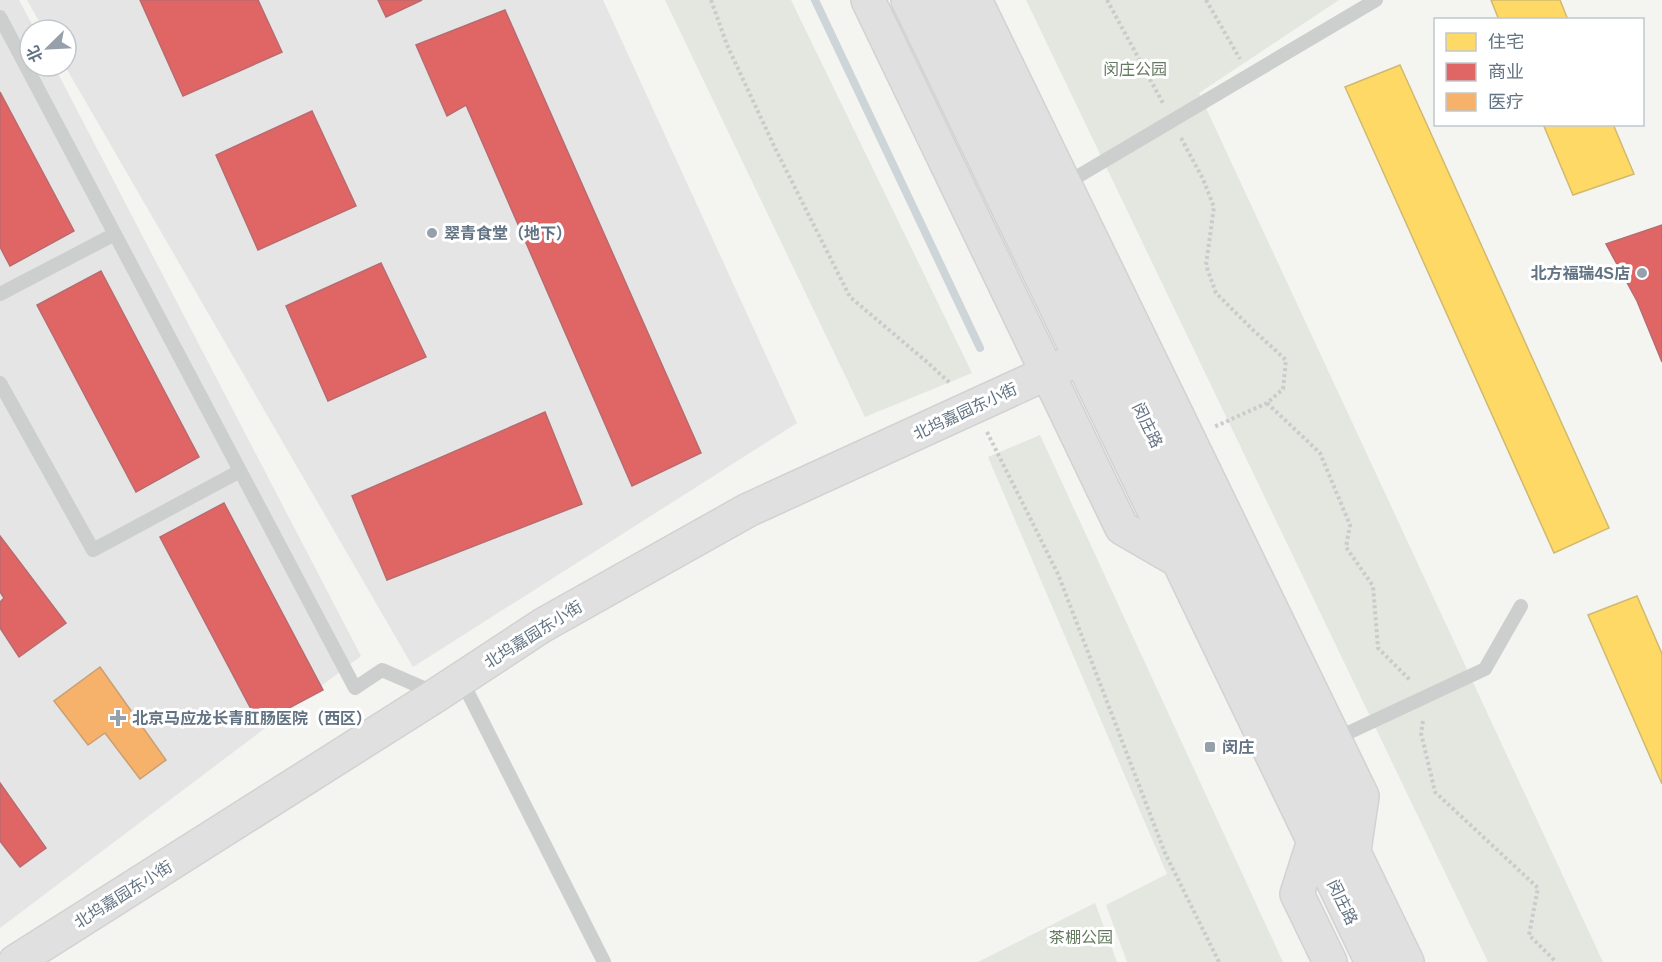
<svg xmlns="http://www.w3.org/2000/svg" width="1662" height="962" font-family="Arial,'Noto Sans SC',sans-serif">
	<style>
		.built { fill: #e4e5e4 }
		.green { fill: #e3e7df }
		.homes { fill: #ffd966; stroke: #d0ba6f; stroke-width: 1.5 }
		.shops { fill: #e06666; stroke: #ba6a6f; stroke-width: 1.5 }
		.health { fill: #f6b26b; stroke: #ca9f72; stroke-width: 1.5 }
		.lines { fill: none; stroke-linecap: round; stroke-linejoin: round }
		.stream { stroke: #cdd5d8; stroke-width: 8 }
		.secondary-casing { stroke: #d2d2d2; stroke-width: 36 }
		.path { stroke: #cacbcb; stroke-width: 4; stroke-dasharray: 3 3; stroke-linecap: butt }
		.lane { stroke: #cdcece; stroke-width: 14 }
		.secondary { stroke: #e0e0e1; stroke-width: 33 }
		.poi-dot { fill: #95a0aa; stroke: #fff; stroke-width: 2 }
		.labels { text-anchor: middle; stroke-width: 6; stroke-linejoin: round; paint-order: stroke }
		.park-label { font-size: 16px; fill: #657a61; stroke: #fff }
		.poi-label { font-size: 16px; font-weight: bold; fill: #627383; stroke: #fff; text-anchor: start }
		.street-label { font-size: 16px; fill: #627383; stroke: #fff }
	</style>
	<rect width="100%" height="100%" fill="#f4f4f1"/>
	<!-- built -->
	<path class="built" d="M0,0H19L35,30H30V66H54L361,656L0,928Z
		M27,0H603L797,423L413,667L65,66L66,30H44Z"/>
	<!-- green -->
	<path class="green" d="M665,0H791L972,373L865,417Z
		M1026,0H1339L1199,93L1603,962H1488Z
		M1040,435L1283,962H1127L1106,905L1167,874L988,457Z
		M1095,903L1117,962H978Z"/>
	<!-- homes -->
	<path class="homes" d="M1491,0H1560L1568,20H1499Z
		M1400,65L1609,528L1554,553L1345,87Z
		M1543,124H1613L1634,174L1573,195Z
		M1637,596L1662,654V784L1588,615Z"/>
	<!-- shops -->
	<path class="shops" d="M140,0H258L282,52L183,96Z
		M378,0H422L386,17Z
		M505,10L701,453L632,486L466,105L447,116L416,45Z
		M0,92L74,231L10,266L0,247Z
		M312,111L356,206L258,250L216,155Z
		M1662,225V362L1637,301L1606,244Z
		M381,263L426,357L328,401L286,306Z
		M101,271L199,457L136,492L37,305Z
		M545,412L582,504L387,580L352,496Z
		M224,503L323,690L259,724L160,537Z
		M0,536L66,623L19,657L0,628V602L4,598L0,592Z
		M0,783L46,848L20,867L0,841Z"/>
	<!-- health -->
	<path class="health" d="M100,667L166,760L140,779L105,733L88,745L54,701Z"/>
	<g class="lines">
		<!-- stream -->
		<path class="stream" d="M815,0L980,348"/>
		<!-- secondary casing -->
		<g class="secondary-casing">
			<path id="secondary" d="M868,0L1122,528L1179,561
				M908,0L1372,962
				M941,0L1407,962
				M975,0L1362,796L1354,850
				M1314,841L1297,894L1330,962
				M15,962L438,694L543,625L748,510L1080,358"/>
		</g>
		<!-- path -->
		<path class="path" d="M711,0L727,45L776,150L850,297L927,362L951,384
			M1107,0L1164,105
			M1206,0L1240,59
			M1181,138L1203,179L1214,207L1206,265L1216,293L1252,329L1286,360L1283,389L1267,403L1214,427
			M1267,403L1320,453L1350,525L1346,547L1373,586L1378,648L1411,681
			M987,432L1058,574L1165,853L1219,962
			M1423,721L1421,733L1435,792L1538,888L1529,935L1556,962"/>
		<!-- lane -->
		<path class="lane" d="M0,17L355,688L382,670L435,693
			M1065,184L1376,0
			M0,294L115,234
			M0,383L93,550L240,471
			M461,679L604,962
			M1335,739L1485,669L1521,606"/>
		<!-- secondary -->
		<use href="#secondary" class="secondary"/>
	</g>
	<!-- markers -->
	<g class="poi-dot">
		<circle cx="432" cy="233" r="6"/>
		<circle cx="1642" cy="273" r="6"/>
		<path d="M115 709h6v6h6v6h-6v6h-6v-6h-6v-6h6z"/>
		<rect x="1204" y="741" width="12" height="12" rx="3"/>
	</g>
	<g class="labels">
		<!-- park labels -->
		<g class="park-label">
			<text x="1135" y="75">闵庄公园</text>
			<text x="1081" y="943">茶棚公园</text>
		</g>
		<!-- poi labels -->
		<g class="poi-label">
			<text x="444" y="239">翠青食堂（地下）</text>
			<text x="1630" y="279" text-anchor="end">北方福瑞4S店</text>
			<text x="132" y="724">北京马应龙长青肛肠医院（西区）</text>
			<text x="1222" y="753">闵庄</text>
		</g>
		<!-- street labels -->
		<g class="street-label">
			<text transform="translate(965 411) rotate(-25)" y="6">北坞嘉园东小街</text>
			<text transform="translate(1148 425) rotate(64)" y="6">闵庄路</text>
			<text transform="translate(533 634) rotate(-32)" y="6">北坞嘉园东小街</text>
			<text transform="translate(123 894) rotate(-32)" y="6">北坞嘉园东小街</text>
			<text transform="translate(1343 902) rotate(64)" y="6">闵庄路</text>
		</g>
	</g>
	<!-- legend -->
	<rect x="1434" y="18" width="210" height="108" fill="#ffffff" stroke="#c0c7cd" stroke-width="1.5"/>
	<rect x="1446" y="33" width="30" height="18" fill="#ffd966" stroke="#c0c7cd" stroke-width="1.5"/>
	<text x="1488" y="48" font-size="18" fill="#627383">住宅</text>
	<rect x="1446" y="63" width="30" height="18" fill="#e06666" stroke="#c0c7cd" stroke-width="1.5"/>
	<text x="1488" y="78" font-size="18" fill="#627383">商业</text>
	<rect x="1446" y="93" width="30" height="18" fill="#f6b26b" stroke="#c0c7cd" stroke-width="1.5"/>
	<text x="1488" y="108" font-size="18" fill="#627383">医疗</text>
	<!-- north arrow -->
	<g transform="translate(48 48) rotate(246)"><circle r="28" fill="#ffffff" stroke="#c0c7cd" stroke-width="1.5"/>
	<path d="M0-4.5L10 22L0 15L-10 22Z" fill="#95a0aa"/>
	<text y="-9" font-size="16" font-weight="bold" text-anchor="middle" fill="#627383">北</text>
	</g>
</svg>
